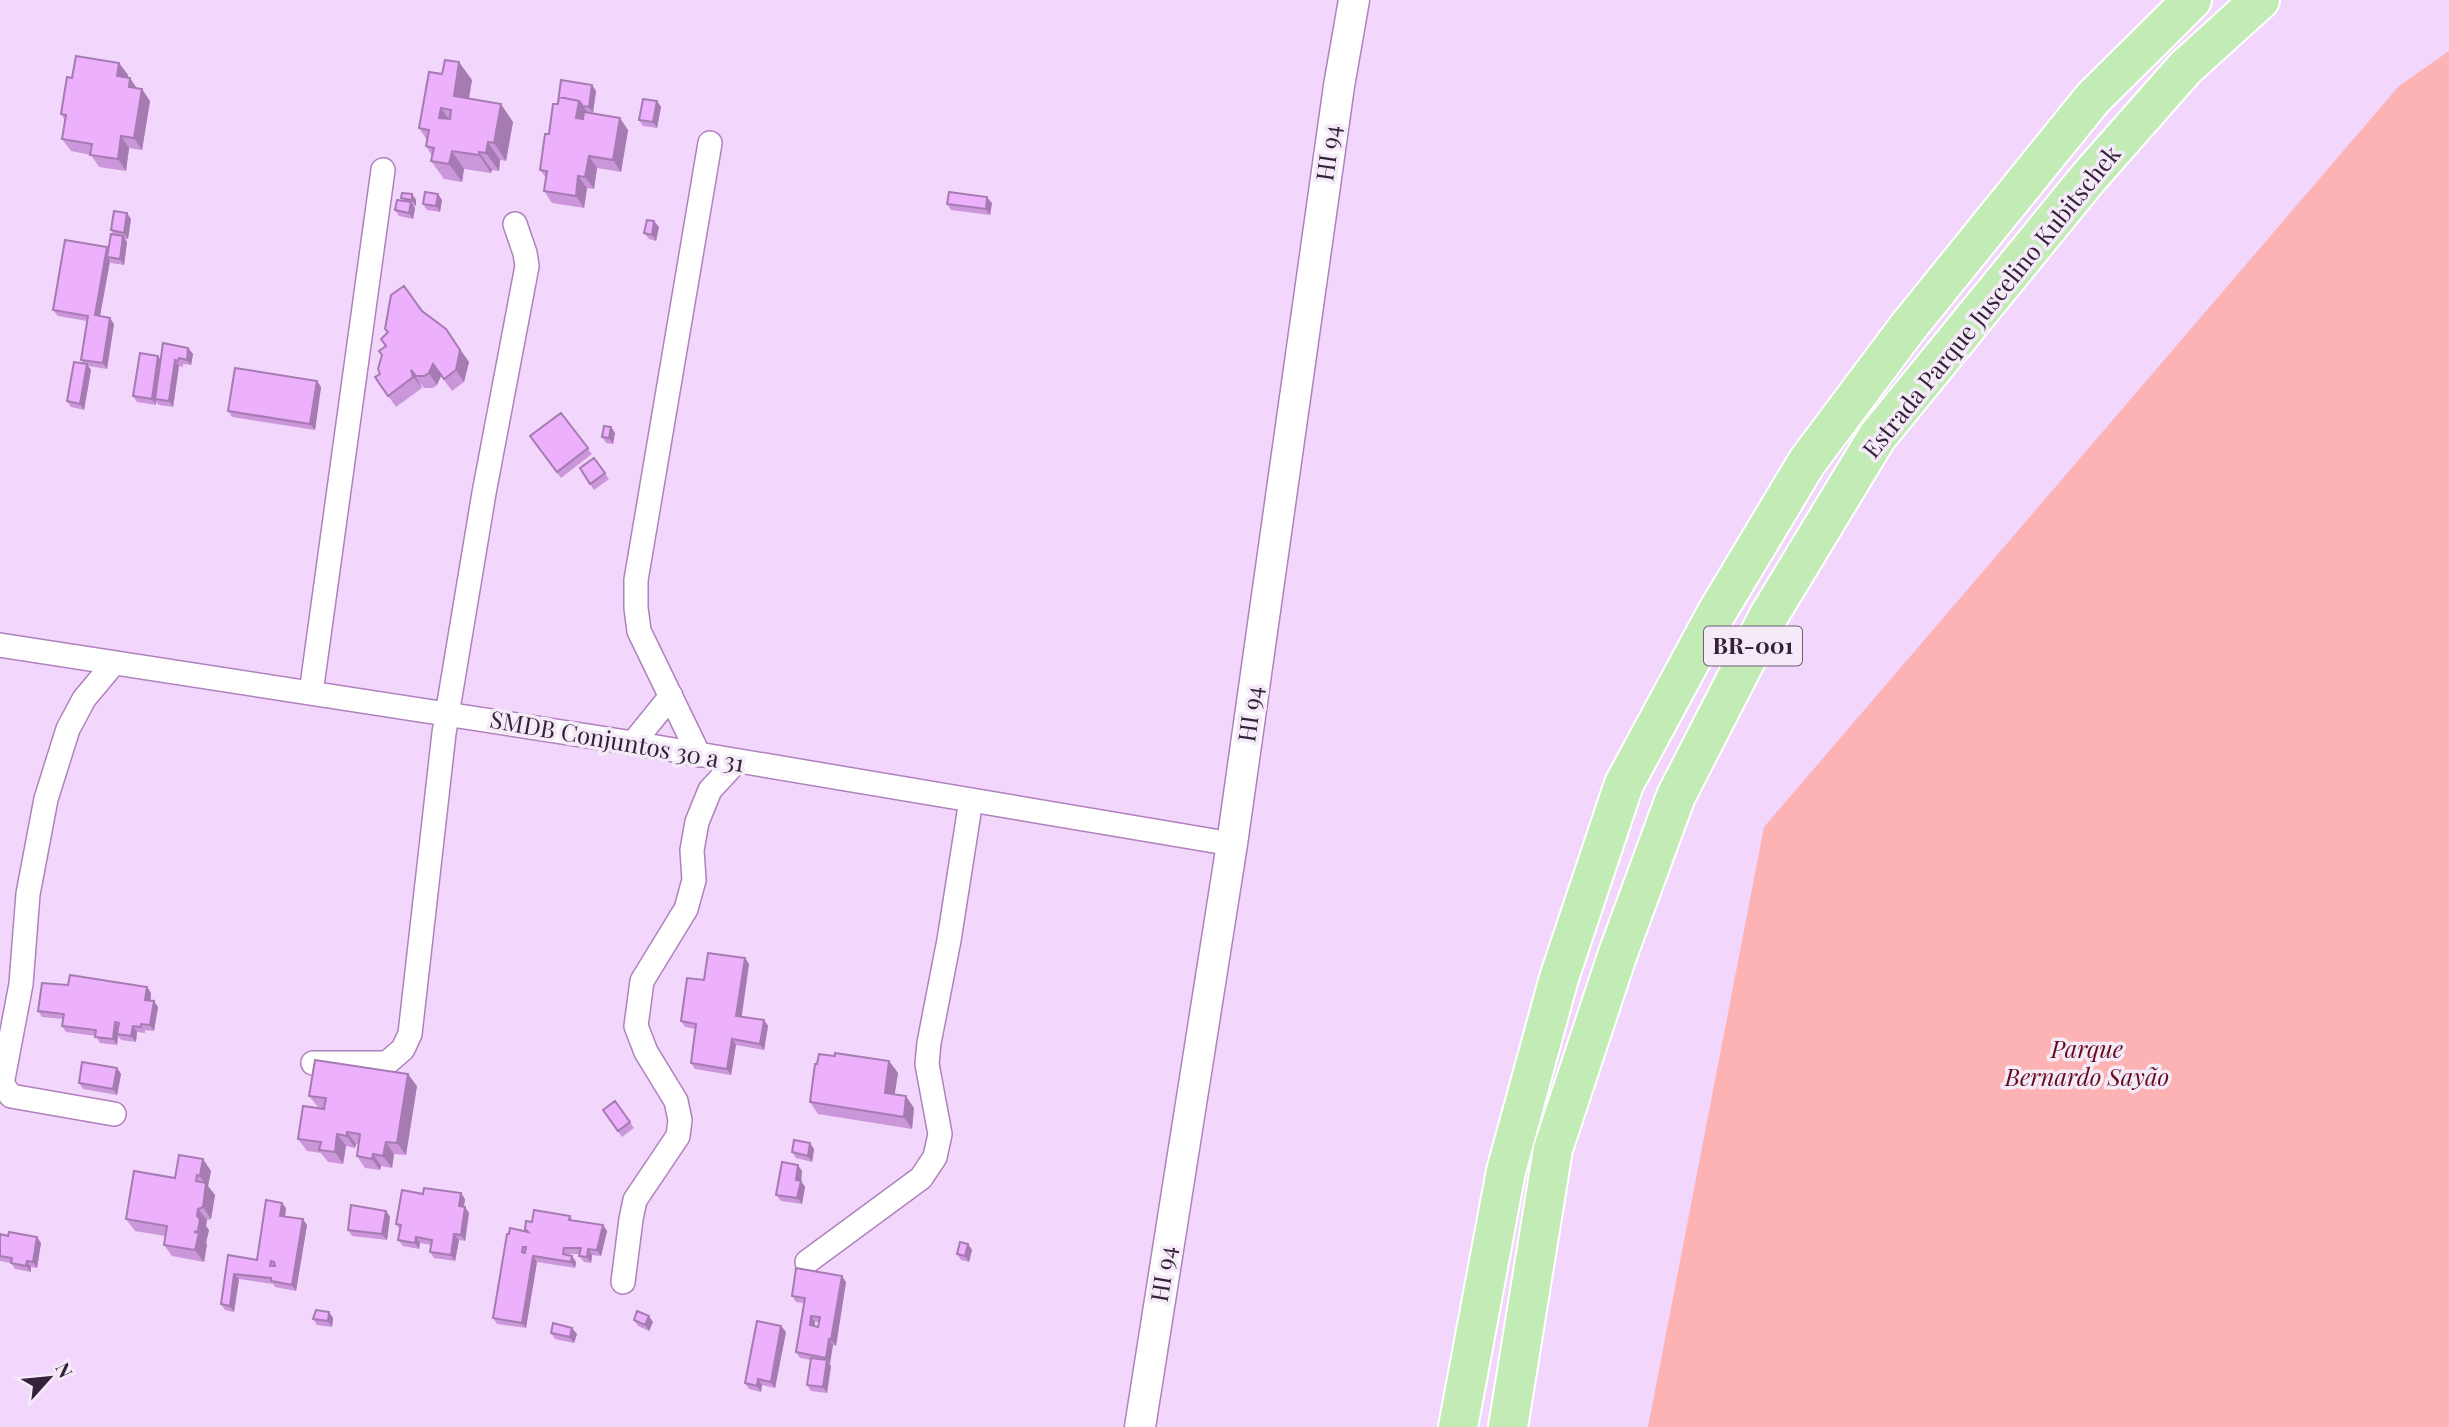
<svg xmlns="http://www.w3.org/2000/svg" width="2449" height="1427" font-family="'Playfair Display',serif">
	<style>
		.green { fill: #fdb2b3 }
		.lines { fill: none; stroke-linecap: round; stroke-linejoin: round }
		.minor-casing { stroke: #b081be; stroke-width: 26 }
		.tertiary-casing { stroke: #b081be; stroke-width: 33 }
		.trunk-casing { stroke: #fff; stroke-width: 42 }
		.minor { stroke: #fff; stroke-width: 23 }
		.tertiary { stroke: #fff; stroke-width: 30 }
		.trunk { stroke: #c2ebb6; stroke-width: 38 }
		.wall { fill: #cb97da; fill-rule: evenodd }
		.shaded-wall { fill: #a57bb1 }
		.building { fill: #ecb0fd; stroke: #a57bb1; stroke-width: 2; fill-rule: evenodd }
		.labels { text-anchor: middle; stroke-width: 7; stroke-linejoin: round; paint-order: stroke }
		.shield { fill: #f5ebf8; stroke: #6f5e73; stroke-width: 2 }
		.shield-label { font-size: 23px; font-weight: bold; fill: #35223a }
		.street-label { font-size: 24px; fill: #35223a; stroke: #f5ebf8 }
		.park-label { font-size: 24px; font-style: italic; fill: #670c1c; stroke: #f5ebf8 }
	</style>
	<rect width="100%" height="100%" fill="#f3d6fc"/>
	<!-- green -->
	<path class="green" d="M2449,51V1427H1648L1764,827L2399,86Z"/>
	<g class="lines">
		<!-- minor casing -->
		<g class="minor-casing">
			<path id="minor" d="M0,645L633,743L1232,844
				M311,693L383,170
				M633,743L671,696
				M699,755L639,631L636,608V580L710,143
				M313,1063H387L403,1049L410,1034L444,733L484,493L527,266L525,253L515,224
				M114,1114L11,1096L2,1084L21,984L28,894L46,799L68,729L84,699L114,663
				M807,1262L921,1178L935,1157L940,1134L927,1064L929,1043L949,940L971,800
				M623,1282L631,1219L635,1200L678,1136L680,1120L676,1101L646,1052L636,1026L642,981L686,909L694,880L692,850L697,822L710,790L736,762"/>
		</g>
		<!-- tertiary casing -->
		<g class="tertiary-casing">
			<path id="tertiary" d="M1140,1427L1232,844L1339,86L1354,0"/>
		</g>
		<!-- trunk casing -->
		<g class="trunk-casing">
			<path id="trunk" d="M1458,1427L1506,1171L1559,978L1624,784L1717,612L1807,462L1908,327L2093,98L2192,0
				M1508,1427L1553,1149L1617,956L1676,796L1768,617L1877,437L2089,177L2185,68L2260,0"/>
		</g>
		<!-- minor -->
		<use href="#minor" class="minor"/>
		<!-- tertiary -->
		<use href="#tertiary" class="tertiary"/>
		<!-- trunk -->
		<use href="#trunk" class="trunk"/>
	</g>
	<!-- wall -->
	<path class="wall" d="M119,63L128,75L127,78L150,101L142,150L129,148L126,171L99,167L91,155L71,151L62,139L65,120L61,114L72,78Z
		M472,80L469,98L513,122L506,161L500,160L499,171L492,170L491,173L464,169L462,182L444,179L431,161L432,156L426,146L427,140L419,128Z
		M592,85L596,91L593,113H587L628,130L621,172L597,168L594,189L587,188L584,208L552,203L544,191L546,178L540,170L549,134L558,104Z
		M657,101L661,107L657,128L643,126L639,120Z
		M412,194L416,200V206L413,205L415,208L413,219L399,216L395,210L402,200L401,198Z
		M442,200L440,212L427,210L423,204Z
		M992,203L990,215L951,210L947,204Z
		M131,219L128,239H125L127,242L124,265L111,263L110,261L100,316L114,324L107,369L88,366L91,370L84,410L71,407L67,401L84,364L81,360L87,321L58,316L53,310L108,249L114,235L111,230Z
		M659,227L656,241L649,239L644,233Z
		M422,311L469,362L464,382L452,391L441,376L437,385L433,388H424L419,382L422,388L396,407L375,377L380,374L382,355L386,346Z
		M188,348L193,354L191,365L183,364V367L179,366L173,407L159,405L156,402V405L137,402L133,396L158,356L160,360Z
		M317,381L321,387L315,430L232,417L228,411Z
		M561,413L592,454L561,478L530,436Z
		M611,427L615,433L613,444L606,443L602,437Z
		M594,458L609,479L594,490L580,468Z
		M745,958L749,964L741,1017L764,1020L768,1026L764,1050L736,1045L731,1075L695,1069L691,1063L696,1029L685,1027L681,1021L704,980Z
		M68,985L147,987L151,993L150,1001L158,1007L154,1031L145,1030V1033L137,1032L136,1042L121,1040L118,1036L117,1045L100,1043L96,1036L66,1032L62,1026L63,1019L42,1017L38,1011Z
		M835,1056L889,1061L898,1073L894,1095L914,1108L912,1129L818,1114L810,1102Z
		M117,1068L121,1074L117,1095L83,1089L79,1083Z
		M417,1086L406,1155L394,1154L392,1168L381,1166L380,1170L365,1168L357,1156L359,1145L356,1144L355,1148L346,1146L343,1164L328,1162L321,1153L307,1151L298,1139L324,1109L318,1107L309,1096Z
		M615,1101L634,1128L622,1137L603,1110Z
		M814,1149L812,1162L796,1158L792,1152Z
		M211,1171L208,1186L215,1195L211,1219L207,1220L206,1226L209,1230L206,1243L207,1244L204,1262L172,1256L164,1245L165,1236L135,1231L126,1219L175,1178Z
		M802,1171L801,1181L805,1187L802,1204L781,1201L776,1195Z
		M465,1199L464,1207L469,1213L465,1241L459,1240L455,1261L434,1258L430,1252L431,1245L420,1243L419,1249L403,1246L398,1240L400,1230L396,1224Z
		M286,1208L285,1217L307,1225L296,1291L275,1287L273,1284L239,1279L234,1312L225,1310L221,1304L228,1255L257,1260Z
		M386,1211L390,1217L387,1240L352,1236L348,1230Z
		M570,1216L573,1221L603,1225L607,1231L601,1256L592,1255L591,1263L584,1262L579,1256L580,1254H568L576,1262L575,1268L537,1262L526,1328L497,1324L493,1318L526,1231L525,1229Z
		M0,1234L41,1243L37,1268L31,1267V1272L15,1269L11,1263L0,1261Z
		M968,1244L972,1250L969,1262L961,1260L957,1254Z
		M846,1282L836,1346L833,1345L829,1363L831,1366L827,1393L811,1391L807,1385L811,1360L800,1358L796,1352L804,1303L796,1302L792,1296ZM815,1322H819L818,1327L815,1326Z
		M329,1312L333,1318L332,1327L317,1325L313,1319Z
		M634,1320L653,1322L649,1331L638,1326Z
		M781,1326L786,1332L775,1388L762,1385L761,1392L749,1389L745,1383Z
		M551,1333L577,1334L574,1343L555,1339Z"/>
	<!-- shaded-wall -->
	<path class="shaded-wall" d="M459,62L472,80L466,114L454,96Z
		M119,63L128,75L125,88L117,76Z
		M130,78L138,90L129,87Z
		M592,85L596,91L593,113L589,107Z
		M142,89L150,101L142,150L134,138Z
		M579,101L588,113L585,130L576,118Z
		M657,101L661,107L657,128L653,122Z
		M501,104L513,122L506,161L494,143Z
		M441,108L454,126L439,118Z
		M620,118L628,130L621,172L613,160Z
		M121,136L129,148L126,171L118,159Z
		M488,142L500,160L499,171L486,153Z
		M452,151L464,169L462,182L449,164Z
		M479,152L492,170L491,173L479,155Z
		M589,156L597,168L594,189L585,177Z
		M578,176L587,188L584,208L576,196Z
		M412,194L416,200V206L412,200Z
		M438,194L442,200L440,212L436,206Z
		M987,197L992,203L990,215L986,209Z
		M411,202L415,208L413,219L409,213Z
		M127,213L131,219L128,239L124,233Z
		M654,221L659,227L656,241L652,235Z
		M123,236L127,242L124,265L120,259Z
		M107,247L111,253L107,257L110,261L99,321L95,315Z
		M110,318L114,324L107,369L103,363Z
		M446,329L469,362L464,382L456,370Z
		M188,348L193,354L191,365L187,360Z
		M158,356L162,362L155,399L156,402V405L152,399Z
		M175,360L179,366L173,407L169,401Z
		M87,364L91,370L84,410L80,404Z
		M433,364L441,376L437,385L429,373Z
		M411,370L419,382L422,388L413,377Z
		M317,381L321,387L315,430L310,424Z
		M611,427L615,433L613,444L609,438Z
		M745,958L749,964L741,1022L736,1016Z
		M147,987L151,993L150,1006L145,1000Z
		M154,1001L158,1007L154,1031L150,1025Z
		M764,1020L768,1026L764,1050L760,1044Z
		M115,1022L119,1028L117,1034L118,1036L117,1045L113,1039Z
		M133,1026L137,1032L136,1042L131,1036Z
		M732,1039L736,1045L731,1075L727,1069Z
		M889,1061L898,1073L893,1105L885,1093Z
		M117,1068L121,1074L117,1095L113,1089Z
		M408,1074L417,1086L406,1155L397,1143Z
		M906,1096L914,1108L912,1129L904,1117Z
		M347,1132L356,1144L355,1148L347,1136Z
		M337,1134L346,1146L343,1164L335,1152Z
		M386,1142L394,1154L392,1168L383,1156Z
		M810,1143L814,1149L812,1162L808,1156Z
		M373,1154L381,1166L380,1170L372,1159Z
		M203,1159L211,1171L208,1186L215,1195L211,1219L203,1207L206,1185L200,1176Z
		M798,1165L802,1171L801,1181L805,1187L802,1204L797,1198L796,1180Z
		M461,1193L465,1199L463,1212L459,1206Z
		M282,1203L286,1208L284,1222L280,1216Z
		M465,1207L469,1213L465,1241L461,1235Z
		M198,1209L207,1220L206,1226L209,1230L206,1243L198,1231L197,1216Z
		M386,1211L390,1217L387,1240L382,1234Z
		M303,1219L307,1225L296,1291L292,1285Z
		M603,1225L607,1231L601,1256L597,1250Z
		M199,1233L207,1244L204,1262L195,1250Z
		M454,1234L459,1240L455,1261L451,1255Z
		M37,1237L41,1243L37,1268L33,1262Z
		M416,1237L420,1243L419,1249L415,1243Z
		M968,1244L972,1250L969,1262L965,1256Z
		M588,1249L592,1255L591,1263L587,1257Z
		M533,1256L537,1262L526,1328L522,1323Z
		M572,1256L576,1262L575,1268L571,1262Z
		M27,1261L31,1267V1272L26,1266Z
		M234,1274L239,1279L234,1312L230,1306Z
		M842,1276L846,1282L836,1346L831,1340Z
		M329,1312L333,1318L332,1327L328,1321Z
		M649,1316L653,1322L649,1331L645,1325Z
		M811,1316L815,1322L814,1331L810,1325Z
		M781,1326L786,1332L775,1388L771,1382Z
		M572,1328L577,1334L574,1343L570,1337Z
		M829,1339L833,1345L830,1364L826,1358Z
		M827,1360L831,1366L827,1393L823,1387Z
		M758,1379L762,1385L761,1392L757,1386Z"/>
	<!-- building -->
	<path class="building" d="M76,56L119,63L117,76L130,78L129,87L142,89L134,138L121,136L118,159L90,155L92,144L62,139L66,115L61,114L67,77L72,78Z
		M445,60L459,62L454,96L501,104L494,143L488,142L486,153L479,152V155L452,151L449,164L431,161L434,148L426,146L429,130L419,128L429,72L442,74ZM441,108L451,110L450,119L439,118Z
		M561,80L592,85L589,107L583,106L579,101L559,97L558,102Z
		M559,97L579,101L576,118L583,119L584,112L620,118L613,160L589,156L585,177L578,176L576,196L544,191L547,171L540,170L545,134H549L553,104H558Z
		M643,99L657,101L653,122L639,120Z
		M425,192L438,194L436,206L423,204Z
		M949,192L987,197L986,209L947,204Z
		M402,193L412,194V200L401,198Z
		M397,200L411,202L409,213L395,210Z
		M114,211L127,213L124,233L111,230Z
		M647,220L654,221L652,235L644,233Z
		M111,234L123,236L120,259L107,257Z
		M65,240L107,247L95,315L110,318L103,363L81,360L88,316L53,310Z
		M404,286L422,311L446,329L460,350L456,370L444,379L433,364L429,373L424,376H416L411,370L413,377L388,396L375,377L380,374L378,369L382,355L379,351L386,346L381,339L388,332L385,329L391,295Z
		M163,343L188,348L187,360L179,358L178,361L175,360L169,401L155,399Z
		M140,353L158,356L152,399L133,396Z
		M74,362L87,364L80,404L67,401Z
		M235,368L317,381L310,424L228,411Z
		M561,413L588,448L557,472L530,436Z
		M604,426L611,427L609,438L602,437Z
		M594,458L605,473L590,484L580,468Z
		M708,953L745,958L736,1016L764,1020L760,1044L732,1039L727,1069L691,1063L696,1024L681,1021L687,978L704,980Z
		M70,975L147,987L145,1000L154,1001L150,1025L141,1024V1027L133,1026L131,1036L117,1034L119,1023L115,1022L113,1039L95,1037L96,1030L62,1026L64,1014L38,1011L42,983L68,985Z
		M835,1053L889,1061L885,1093L906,1096L904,1117L810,1102L815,1064H817L819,1054L835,1056Z
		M315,1060L408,1074L397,1143L386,1142L383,1156L373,1154L372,1159L357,1156L360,1134L347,1132V1136L337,1134L335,1152L319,1150L321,1142L298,1139L303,1106L324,1109L326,1098L309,1096Z
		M82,1062L117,1068L113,1089L79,1083Z
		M615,1101L630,1122L618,1131L603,1110Z
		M794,1140L810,1143L808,1156L792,1152Z
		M179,1155L203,1159L200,1176L197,1175L196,1181L206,1183L203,1207L198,1209L197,1216L200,1219L198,1231L194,1232L199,1233L195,1250L164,1245L167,1226L126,1219L134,1171L175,1178Z
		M782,1162L798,1165L796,1180L801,1181L797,1198L776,1195Z
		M424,1188L461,1193L459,1206L465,1207L461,1235L454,1234L451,1255L430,1252L432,1240L416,1237L415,1243L398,1240L401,1225L396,1224L402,1190L423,1194Z
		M266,1200L282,1203L280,1216L303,1219L292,1285L271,1281V1278L234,1274L230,1306L221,1304L228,1255L257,1260ZM271,1261L274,1262L275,1266H270Z
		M351,1205L386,1211L382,1234L348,1230Z
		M534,1210L570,1216L569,1220L603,1225L597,1250L588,1249L587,1257L579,1256L581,1248H564L563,1254L572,1256L571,1262L533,1256L522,1323L493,1318L507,1234H509L510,1228L528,1232L525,1229L526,1221L532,1222ZM523,1247H526L525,1253L522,1252Z
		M9,1232L37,1237L33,1262L27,1261L26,1266L11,1263L12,1258L0,1256V1234L8,1236Z
		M960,1242L968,1244L965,1256L957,1254Z
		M796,1268L842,1276L831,1340L829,1339L826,1358L796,1352L805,1298L792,1296ZM811,1316L820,1317L818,1327L810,1325Z
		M316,1310L329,1312L328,1321L313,1319Z
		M637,1311L649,1316L645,1325L634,1320Z
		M757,1321L781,1326L771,1382L758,1379L757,1386L745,1383Z
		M553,1323L572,1328L570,1337L551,1333Z
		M811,1358L827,1360L823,1387L807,1385Z"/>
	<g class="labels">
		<!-- shield labels -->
		<rect class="shield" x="1704" y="626.5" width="98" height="39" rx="5"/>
		<g class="shield-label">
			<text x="1753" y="654">BR-001</text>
		</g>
		<!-- street labels -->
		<g class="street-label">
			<text transform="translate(1329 153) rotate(-82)" y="8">HI 94</text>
			<text transform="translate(1992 302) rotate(-51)" y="8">Estrada Parque Juscelino Kubitschek</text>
			<text transform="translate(1251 714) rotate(-82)" y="8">HI 94</text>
			<text transform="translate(617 742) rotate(10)" y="8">SMDB Conjuntos 30 a 31</text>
			<text transform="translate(1164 1274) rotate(-81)" y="8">HI 94</text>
		</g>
		<!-- park labels -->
		<g class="park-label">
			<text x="2087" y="1058">Parque<tspan x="2087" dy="28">Bernardo Sayão</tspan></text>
		</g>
	</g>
	<!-- north arrow -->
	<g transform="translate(49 1378) rotate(63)" stroke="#f5ebf8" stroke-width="5" paint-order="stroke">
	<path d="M0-5L12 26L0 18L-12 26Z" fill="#35223a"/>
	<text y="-10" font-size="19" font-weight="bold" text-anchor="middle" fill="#35223a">N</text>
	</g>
</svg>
